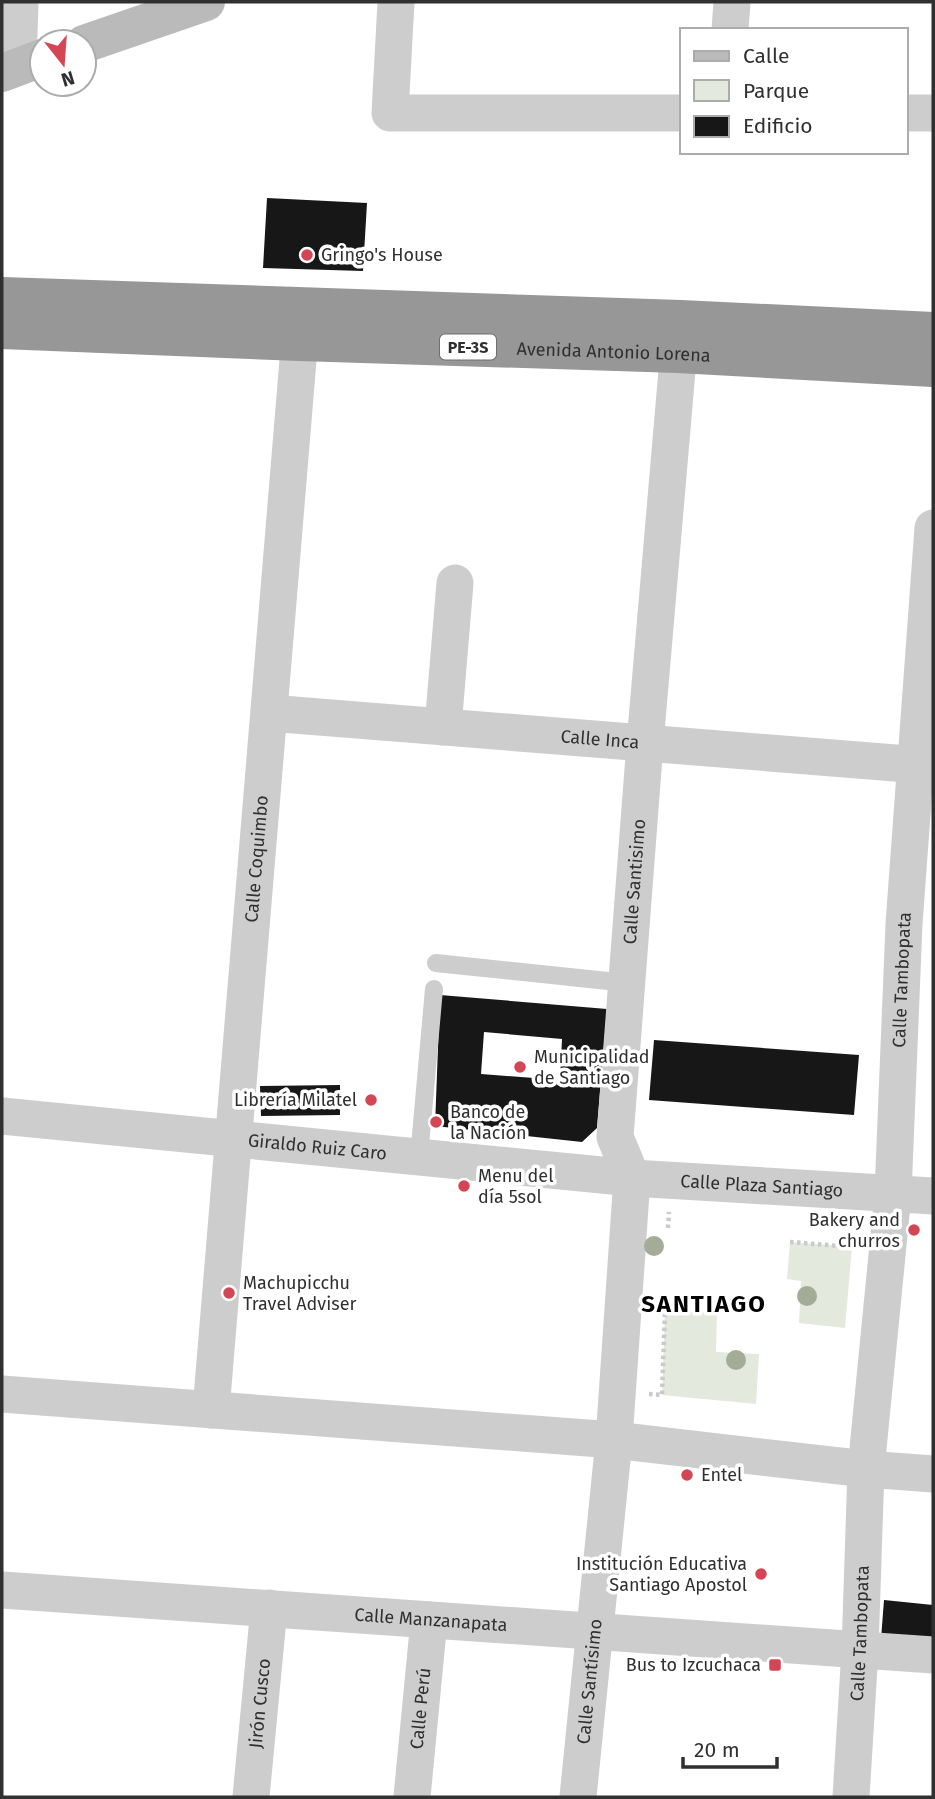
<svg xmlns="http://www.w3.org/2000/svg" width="935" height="1799" font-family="'Fira Sans',sans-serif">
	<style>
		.green { fill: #e4e9dd }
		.building { fill: #171717; fill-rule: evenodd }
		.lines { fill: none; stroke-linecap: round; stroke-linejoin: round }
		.path { stroke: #cacaca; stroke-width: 4.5; stroke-dasharray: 3.5 3.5; stroke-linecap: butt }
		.lane { stroke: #cdcdcd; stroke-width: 18 }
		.street { stroke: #cdcdcd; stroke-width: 37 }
		.secondary { stroke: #bababa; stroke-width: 38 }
		.highway { stroke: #979797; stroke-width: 38 }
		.tree { fill: #a2ac97 }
		.poi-dot { fill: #d44654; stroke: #fff; stroke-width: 2.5 }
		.labels { text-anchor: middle; stroke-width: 7; stroke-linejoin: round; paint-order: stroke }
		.shield { fill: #fff; stroke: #6e6e6e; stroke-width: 2 }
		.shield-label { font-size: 16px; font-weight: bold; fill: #303030 }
		.poi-label { font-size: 18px; fill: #303030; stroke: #fff; text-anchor: start }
		.street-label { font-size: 18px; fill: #303030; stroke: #fff }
		.district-label { font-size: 24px; font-weight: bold; letter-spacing: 2px; fill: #000; stroke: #fff }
	</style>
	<rect width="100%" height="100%" fill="#fff"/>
	<!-- green -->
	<path class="green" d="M790,1242L852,1247L845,1328L799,1323L801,1281L787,1279Z
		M665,1311L717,1313L716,1352L759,1354L756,1404L662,1395Z"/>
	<!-- building -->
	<path class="building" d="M267,198L367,203L363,271L263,268Z
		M440,995L607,1009L597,1128L582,1142L435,1126ZM484,1032L562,1039L560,1080L481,1074Z
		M654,1040L859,1055L854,1115L649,1100Z
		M340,1085V1115L261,1116L260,1086Z
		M884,1600L933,1605V1643L881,1639Z"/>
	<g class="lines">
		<!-- path -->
		<path class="path" d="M668,1228L669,1212
			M790,1242L852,1247V1243
			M649,1394L662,1395L665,1311"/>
		<!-- lane -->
		<path class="lane" d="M436,963L627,983
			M419,1157L434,989"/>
		<!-- street -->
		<g class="street">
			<path d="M396,2L390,113H681"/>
			<path d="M730,30L732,2"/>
			<path d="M18,66L20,2"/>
			<path d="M905,113H933"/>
			<path id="s1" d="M269,713L933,766"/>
			<path d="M443,727L455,583"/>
			<path id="s2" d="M2,1116L632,1178L933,1196"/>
			<path d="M2,1394L614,1440L866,1469L933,1474"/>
			<path id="s3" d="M211,1410L302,312"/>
			<path id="s4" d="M2,1590L933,1655"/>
			<path id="s5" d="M251,1797L269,1608"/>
			<path id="s6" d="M412,1797L429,1620"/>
			<path id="s7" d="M578,1797L614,1440L632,1178L615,1137L645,743L681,324"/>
			<path id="s8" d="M851,1797L860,1650L866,1469L893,1194L904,924L933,528"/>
		</g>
		<!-- secondary -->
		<path class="secondary" d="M84,44L206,2
			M2,73L42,58"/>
		<!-- highway -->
		<g class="highway">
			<path d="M2,296L681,319L933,331"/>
			<path id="s9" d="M2,330L300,342L678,354L933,368"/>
		</g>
	</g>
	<!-- trees -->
	<g class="tree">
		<circle cx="654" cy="1246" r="10"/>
		<circle cx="807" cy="1296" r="10"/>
		<circle cx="736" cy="1360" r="10"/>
	</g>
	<!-- markers -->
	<g class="poi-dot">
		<circle cx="307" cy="255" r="7"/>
		<circle cx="520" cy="1067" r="7"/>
		<circle cx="371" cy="1100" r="7"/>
		<circle cx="436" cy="1122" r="7"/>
		<circle cx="464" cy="1186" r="7"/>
		<circle cx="914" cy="1230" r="7"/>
		<circle cx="229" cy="1293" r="7"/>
		<circle cx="687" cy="1475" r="7"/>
		<circle cx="761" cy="1574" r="7"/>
		<rect x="768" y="1658" width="14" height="14" rx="3.5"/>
	</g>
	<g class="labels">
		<!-- shield labels -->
		<rect class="shield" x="440" y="334.5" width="56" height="25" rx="5"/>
		<g class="shield-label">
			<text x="468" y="353">PE-3S</text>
		</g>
		<!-- poi labels -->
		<g class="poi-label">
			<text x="321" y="261">Gringo's House</text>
			<text x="534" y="1063">Municipalidad<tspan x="534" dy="21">de Santiago</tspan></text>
			<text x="357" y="1106" text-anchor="end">Librería Milatel</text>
			<text x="450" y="1118">Banco de<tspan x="450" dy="21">la Nación</tspan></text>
			<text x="478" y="1182">Menu del<tspan x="478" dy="21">día 5sol</tspan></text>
			<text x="900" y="1226" text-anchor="end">Bakery and<tspan x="900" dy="21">churros</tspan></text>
			<text x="243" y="1289">Machupicchu<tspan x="243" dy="21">Travel Adviser</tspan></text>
			<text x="701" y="1481">Entel</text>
			<text x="747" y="1570" text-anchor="end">Institución Educativa<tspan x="747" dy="21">Santiago Apostol</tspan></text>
			<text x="761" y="1671" text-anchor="end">Bus to Izcuchaca</text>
		</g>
		<!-- street labels -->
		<g class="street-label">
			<text dy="6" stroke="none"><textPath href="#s9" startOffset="612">Avenida Antonio Lorena</textPath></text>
			<text dy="6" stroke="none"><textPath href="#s1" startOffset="332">Calle Inca</textPath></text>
			<text dy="6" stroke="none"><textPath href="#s3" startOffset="553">Calle Coquimbo</textPath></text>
			<text dy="6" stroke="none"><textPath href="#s7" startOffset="922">Calle Santisimo</textPath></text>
			<text dy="6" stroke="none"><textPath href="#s8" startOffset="819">Calle Tambopata</textPath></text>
			<text dy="6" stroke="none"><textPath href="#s2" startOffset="317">Giraldo Ruiz Caro</textPath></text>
			<text dy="6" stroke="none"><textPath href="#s2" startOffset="763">Calle Plaza Santiago</textPath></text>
			<text dy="6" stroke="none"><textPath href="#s4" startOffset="430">Calle Manzanapata</textPath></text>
			<text dy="6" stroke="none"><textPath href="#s8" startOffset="164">Calle Tambopata</textPath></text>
			<text dy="6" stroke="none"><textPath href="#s7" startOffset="116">Calle Santísimo</textPath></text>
			<text dy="6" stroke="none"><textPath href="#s5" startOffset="94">Jirón Cusco</textPath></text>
			<text dy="6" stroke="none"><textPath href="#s6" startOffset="89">Calle Perú</textPath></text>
		</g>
		<!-- district labels -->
		<g class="district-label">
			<text x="704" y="1312">SANTIAGO</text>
		</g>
	</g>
	<!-- border -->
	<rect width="935" height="1799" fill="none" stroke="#303030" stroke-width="7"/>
	<!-- legend -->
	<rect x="680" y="28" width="228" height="126" fill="#ffffff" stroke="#acacac" stroke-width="2"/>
	<rect x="694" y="51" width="35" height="10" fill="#bababa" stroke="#acacac" stroke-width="2"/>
	<text x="743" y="63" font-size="21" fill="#303030">Calle</text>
	<rect x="694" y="80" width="35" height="21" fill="#e4e9dd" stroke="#acacac" stroke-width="2"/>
	<text x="743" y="98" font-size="21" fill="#303030">Parque</text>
	<rect x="694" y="116" width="35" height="21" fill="#171717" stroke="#acacac" stroke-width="2"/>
	<text x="743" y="133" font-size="21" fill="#303030">Edificio</text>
	<!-- north arrow -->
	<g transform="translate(63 63) rotate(163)"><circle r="33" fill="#ffffff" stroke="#acacac" stroke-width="2"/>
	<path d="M0-5L12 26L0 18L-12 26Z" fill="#d44654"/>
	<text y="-10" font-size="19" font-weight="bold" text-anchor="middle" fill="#303030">N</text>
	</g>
	<!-- scale -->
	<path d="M683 1757v10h94v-10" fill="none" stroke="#303030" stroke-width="3.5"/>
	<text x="694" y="1757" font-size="21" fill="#303030" stroke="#ffffff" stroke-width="5" paint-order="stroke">20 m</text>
</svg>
